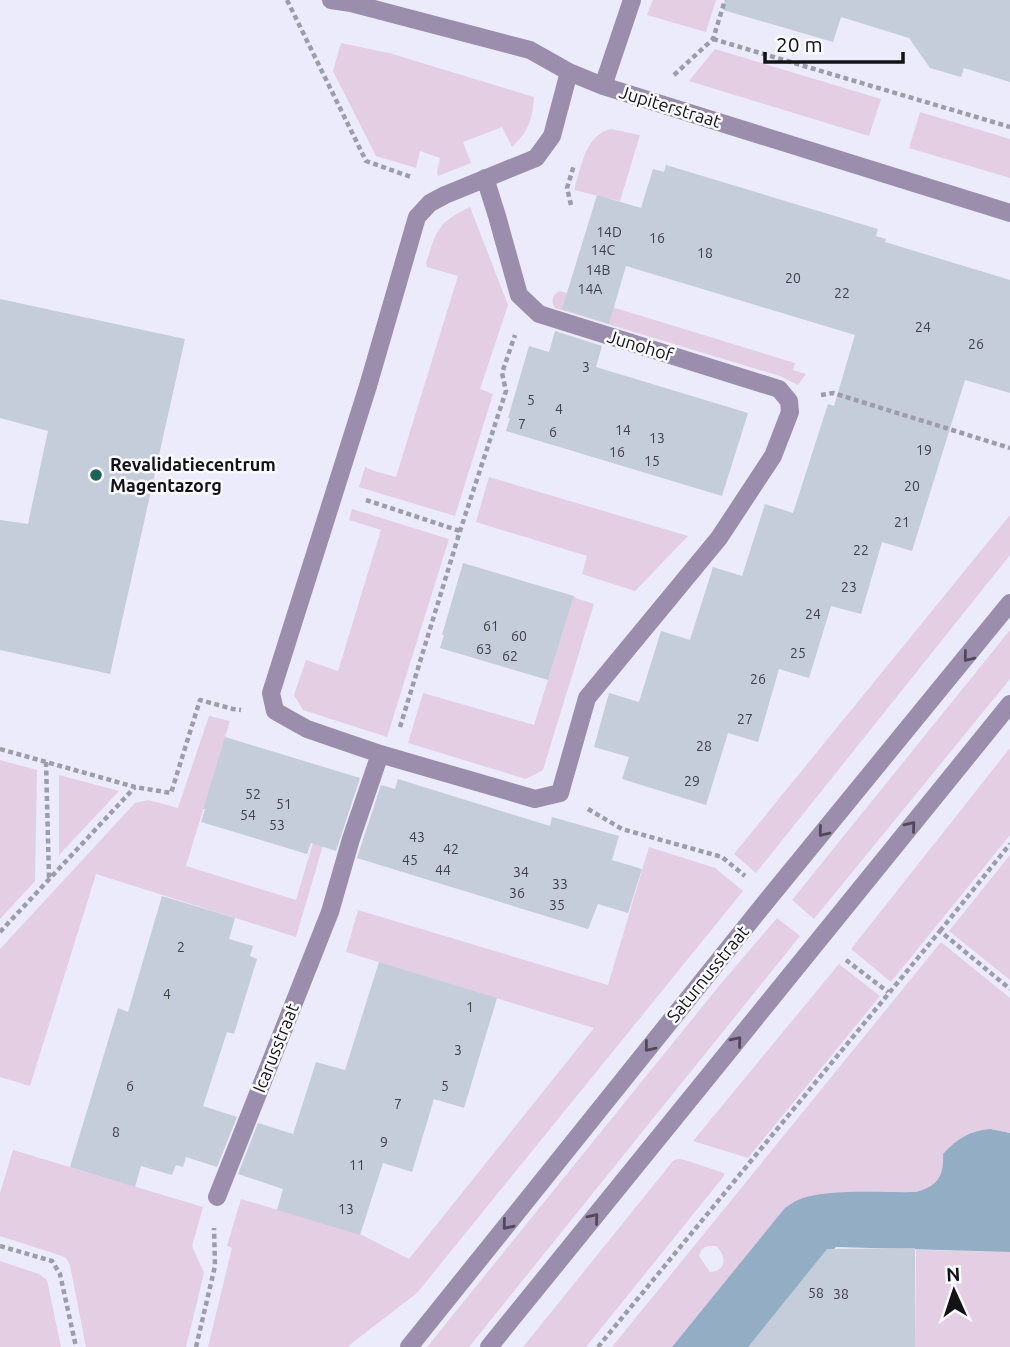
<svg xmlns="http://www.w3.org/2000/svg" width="1010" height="1347" font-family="Ubuntu,sans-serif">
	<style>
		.green { fill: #e4cee4; fill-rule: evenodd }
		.water { fill: #93aec4 }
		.building { fill: #c5ccda }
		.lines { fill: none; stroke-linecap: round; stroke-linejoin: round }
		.path { stroke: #9d9da9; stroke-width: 4.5; stroke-dasharray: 5 3.5; stroke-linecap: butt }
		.minor { stroke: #9b8dac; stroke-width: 18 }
		.oneway { stroke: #50495a }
		.poi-dot { fill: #1b645a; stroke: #fafafd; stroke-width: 2.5 }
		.labels { text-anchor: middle; stroke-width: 5; stroke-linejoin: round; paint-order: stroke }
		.number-label { font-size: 14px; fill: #3f4048 }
		.street-label { font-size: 18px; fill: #121217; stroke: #fafafd }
		.poi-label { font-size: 18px; font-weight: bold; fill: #121217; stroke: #fafafd; text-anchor: start }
	</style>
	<rect width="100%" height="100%" fill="#ebebfb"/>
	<!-- green -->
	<path class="green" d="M653,0H716L706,32L647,15Z
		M341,43L389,53L534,97C532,120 529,131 512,147L502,127L463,142L471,163L438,176L437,172L440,158L420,151L416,168L376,156L333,71Z
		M715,49L881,99L869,136L689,81Z
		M920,112L1010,139V178L909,148Z
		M611,129L640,135L620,201L574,190C581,169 585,134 611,129Z
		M470,207L508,305L480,389L493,394L455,516L359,487L365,467L374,471L396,477L458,276L427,267L426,263C437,230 437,223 470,207Z
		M560,291L795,363L793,370L806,374L798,385L780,376L555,308C550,301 553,294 560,291Z
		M489,477L688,536L635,591L582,574L587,556L476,522Z
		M352,509L449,539L387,737L303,710L294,695L306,660L338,671L381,530L349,520Z
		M1010,515V555L756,873L734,854Z
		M574,596L576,598L594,604L543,770L526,779L408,743L423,693L534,725Z
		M1010,630V679L814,919L792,900Z
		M209,716L230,721L186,866L296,900L334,772L344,774L296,937L96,874L30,1086L0,1077V949L135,803L148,800L178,808Z
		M1010,748V835L891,982L851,949Z
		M0,760L37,770L35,881L0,919Z
		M59,775L119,791L59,855Z
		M649,847L715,868L743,891L417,1293L352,1343L348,1347H208L232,1248L227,1246L241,1199L362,1235L409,1259L594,1028L346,952L358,910L608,985Z
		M1010,855V980L949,931Z
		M777,918L800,936L469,1347H427L719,986Z
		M941,942L1010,998V1133L1008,1132L943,1154C944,1176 938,1186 916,1192L784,1209L672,1347H612ZM710,1246H716C727,1256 727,1271 710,1272L699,1256C701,1249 703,1247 710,1246Z
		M839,964L880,996L748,1158L693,1141Z
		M13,1150L203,1207L192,1246L204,1273L186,1347H86L70,1265L66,1258L62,1256L0,1236V1193Z
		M678,1159L685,1160L724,1173V1176L586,1347H523L673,1161Z
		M916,1250L1010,1252V1347H915Z
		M0,1261L39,1274L47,1280L61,1347H0Z"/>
	<!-- water -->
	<path class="water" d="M990,1129L1010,1133V1252L836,1247L753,1347H672L784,1209C788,1206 793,1202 798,1200C826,1188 884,1193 916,1192C938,1186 944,1176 943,1154C957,1139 969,1131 990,1129Z"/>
	<!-- building -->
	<path class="building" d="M725,0H1010V82L964,68L961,77L930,68L909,38L841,17L833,42L723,10Z
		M666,165L878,229L876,236L886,239L885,242L1010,280V393L965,380L912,551L882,542L861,614L831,606L809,678L779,669L758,742L728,733L706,805L622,779L629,757L594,747L609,693L639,702L661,631L690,640L713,567L742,576L765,504L793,513L828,404L834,406L855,335L626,266L609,324L562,309L597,195L641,208L653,169L664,172Z
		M0,299L185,339L110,674L0,650V520L28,524L48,431L0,418Z
		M555,331L602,346L596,367L748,413L722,496L506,431L510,418H508L529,346L549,352Z
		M463,563L574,596L548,680L440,648L444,635H442Z
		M225,737L360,778L336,851L311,843L307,854L201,822L205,809H203Z
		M398,779L550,826L552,817L619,836L612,860L642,869L628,913L598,904L588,929L357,858L381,785L395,789Z
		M162,896L235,918L229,939L253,946L250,956L257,959L234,1034L227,1032L203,1106L237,1117L217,1167L186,1157L183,1167L176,1165L172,1175L141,1166L135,1187L70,1167L118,1008L128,1012Z
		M379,962L497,998L464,1108L434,1099L412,1172L383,1163L360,1235L277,1210L283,1189L238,1174L258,1123L293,1134L316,1062L345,1070Z
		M915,1248V1347H748L827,1249Z"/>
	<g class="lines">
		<!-- path -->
		<path class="path" d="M287,0L366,161L411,177
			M713,39L1010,127
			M674,75L713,39L725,0
			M571,205L567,188L574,165
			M821,395L833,393L1010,448
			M366,500L460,531
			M400,727L460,531L506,391L502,373L515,335
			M0,749L135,787L171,793L200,700L233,709L241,710
			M46,762L49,878
			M588,809L622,829L722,857L745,876
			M940,931L1010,844
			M0,932L135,787
			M846,960L888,992
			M0,1246L52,1261L60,1274L76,1347
			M196,1347L215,1266L214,1228
			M598,1347L940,931L1010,989"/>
		<!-- minor -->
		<path class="minor" d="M331,0L351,3L530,50L569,72L603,86L1010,213
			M603,86L632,0
			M485,178L497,216L519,295L539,314L779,389L789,401L790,412L773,456L719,538L587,698L560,793L535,799L380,754L307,729L275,711L271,693L368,386L417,217L430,203L445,195L536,158L552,136L569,72
			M217,1197L330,912L351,839L380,754
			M409,1347L769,898L1010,603
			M489,1347L1010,704"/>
	</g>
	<!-- one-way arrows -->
	<defs><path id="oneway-chevron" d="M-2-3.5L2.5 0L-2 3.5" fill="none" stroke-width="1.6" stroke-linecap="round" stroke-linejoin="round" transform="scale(1.75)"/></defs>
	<g class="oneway">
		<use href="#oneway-chevron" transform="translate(968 657) rotate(129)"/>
		<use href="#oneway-chevron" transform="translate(911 826) rotate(-51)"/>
		<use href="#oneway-chevron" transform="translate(823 832) rotate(129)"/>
		<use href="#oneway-chevron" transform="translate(737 1041) rotate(-51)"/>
		<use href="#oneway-chevron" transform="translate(649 1047) rotate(129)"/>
		<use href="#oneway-chevron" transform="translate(594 1218) rotate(-51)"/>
		<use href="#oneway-chevron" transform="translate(507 1225) rotate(129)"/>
	</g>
	<!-- markers -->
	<circle class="poi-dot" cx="96" cy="475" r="7"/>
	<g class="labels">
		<!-- number labels -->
		<g class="number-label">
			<text x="609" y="237">14D</text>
			<text x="657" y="243">16</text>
			<text x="603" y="255">14C</text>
			<text x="705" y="258">18</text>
			<text x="598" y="275">14B</text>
			<text x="793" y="283">20</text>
			<text x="590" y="294">14A</text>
			<text x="842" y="298">22</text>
			<text x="923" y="332">24</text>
			<text x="976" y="349">26</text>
			<text x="586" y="372">3</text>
			<text x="531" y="405">5</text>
			<text x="559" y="414">4</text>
			<text x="522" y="429">7</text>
			<text x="623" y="435">14</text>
			<text x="553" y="437">6</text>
			<text x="657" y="443">13</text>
			<text x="924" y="455">19</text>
			<text x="617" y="457">16</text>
			<text x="652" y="466">15</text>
			<text x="912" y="491">20</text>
			<text x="902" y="527">21</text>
			<text x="861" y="555">22</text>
			<text x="849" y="592">23</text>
			<text x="813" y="619">24</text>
			<text x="491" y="631">61</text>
			<text x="519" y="641">60</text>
			<text x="484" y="654">63</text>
			<text x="798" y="658">25</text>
			<text x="510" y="661">62</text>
			<text x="758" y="684">26</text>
			<text x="745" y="724">27</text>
			<text x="704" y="751">28</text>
			<text x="692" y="786">29</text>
			<text x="253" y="799">52</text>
			<text x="284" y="809">51</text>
			<text x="248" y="820">54</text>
			<text x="277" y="830">53</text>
			<text x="417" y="842">43</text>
			<text x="451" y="854">42</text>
			<text x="410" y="865">45</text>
			<text x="443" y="875">44</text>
			<text x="521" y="877">34</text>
			<text x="560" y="889">33</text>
			<text x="517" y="898">36</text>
			<text x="557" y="910">35</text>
			<text x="181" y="952">2</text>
			<text x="167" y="999">4</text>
			<text x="470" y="1012">1</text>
			<text x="458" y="1055">3</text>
			<text x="130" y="1091">6</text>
			<text x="445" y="1091">5</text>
			<text x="398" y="1109">7</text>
			<text x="116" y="1137">8</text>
			<text x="384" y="1147">9</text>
			<text x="357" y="1170">11</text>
			<text x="346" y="1214">13</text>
			<text x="816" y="1298">58</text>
			<text x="841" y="1299">38</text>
		</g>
		<!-- street labels -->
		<g class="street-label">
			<text transform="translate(670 107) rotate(17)" y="6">Jupiterstraat</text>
			<text transform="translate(640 346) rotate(17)" y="6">Junohof</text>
			<text transform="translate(708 974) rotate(-51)" y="6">Saturnusstraat</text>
			<text transform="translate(276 1048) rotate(-68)" y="6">Icarusstraat</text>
		</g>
		<!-- poi labels -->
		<g class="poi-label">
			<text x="110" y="471">Revalidatiecentrum<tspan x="110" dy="21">Magentazorg</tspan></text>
		</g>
	</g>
	<!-- north arrow -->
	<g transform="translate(954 1291) rotate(357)" stroke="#fafafd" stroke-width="5" paint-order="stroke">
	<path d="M0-5L12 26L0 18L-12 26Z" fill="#121217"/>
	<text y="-10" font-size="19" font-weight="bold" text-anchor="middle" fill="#121217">N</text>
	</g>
	<!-- scale -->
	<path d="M765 52v10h138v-10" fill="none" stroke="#121217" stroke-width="3.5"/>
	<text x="776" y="52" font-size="21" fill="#121217" stroke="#fafafd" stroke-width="5" paint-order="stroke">20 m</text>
</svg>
